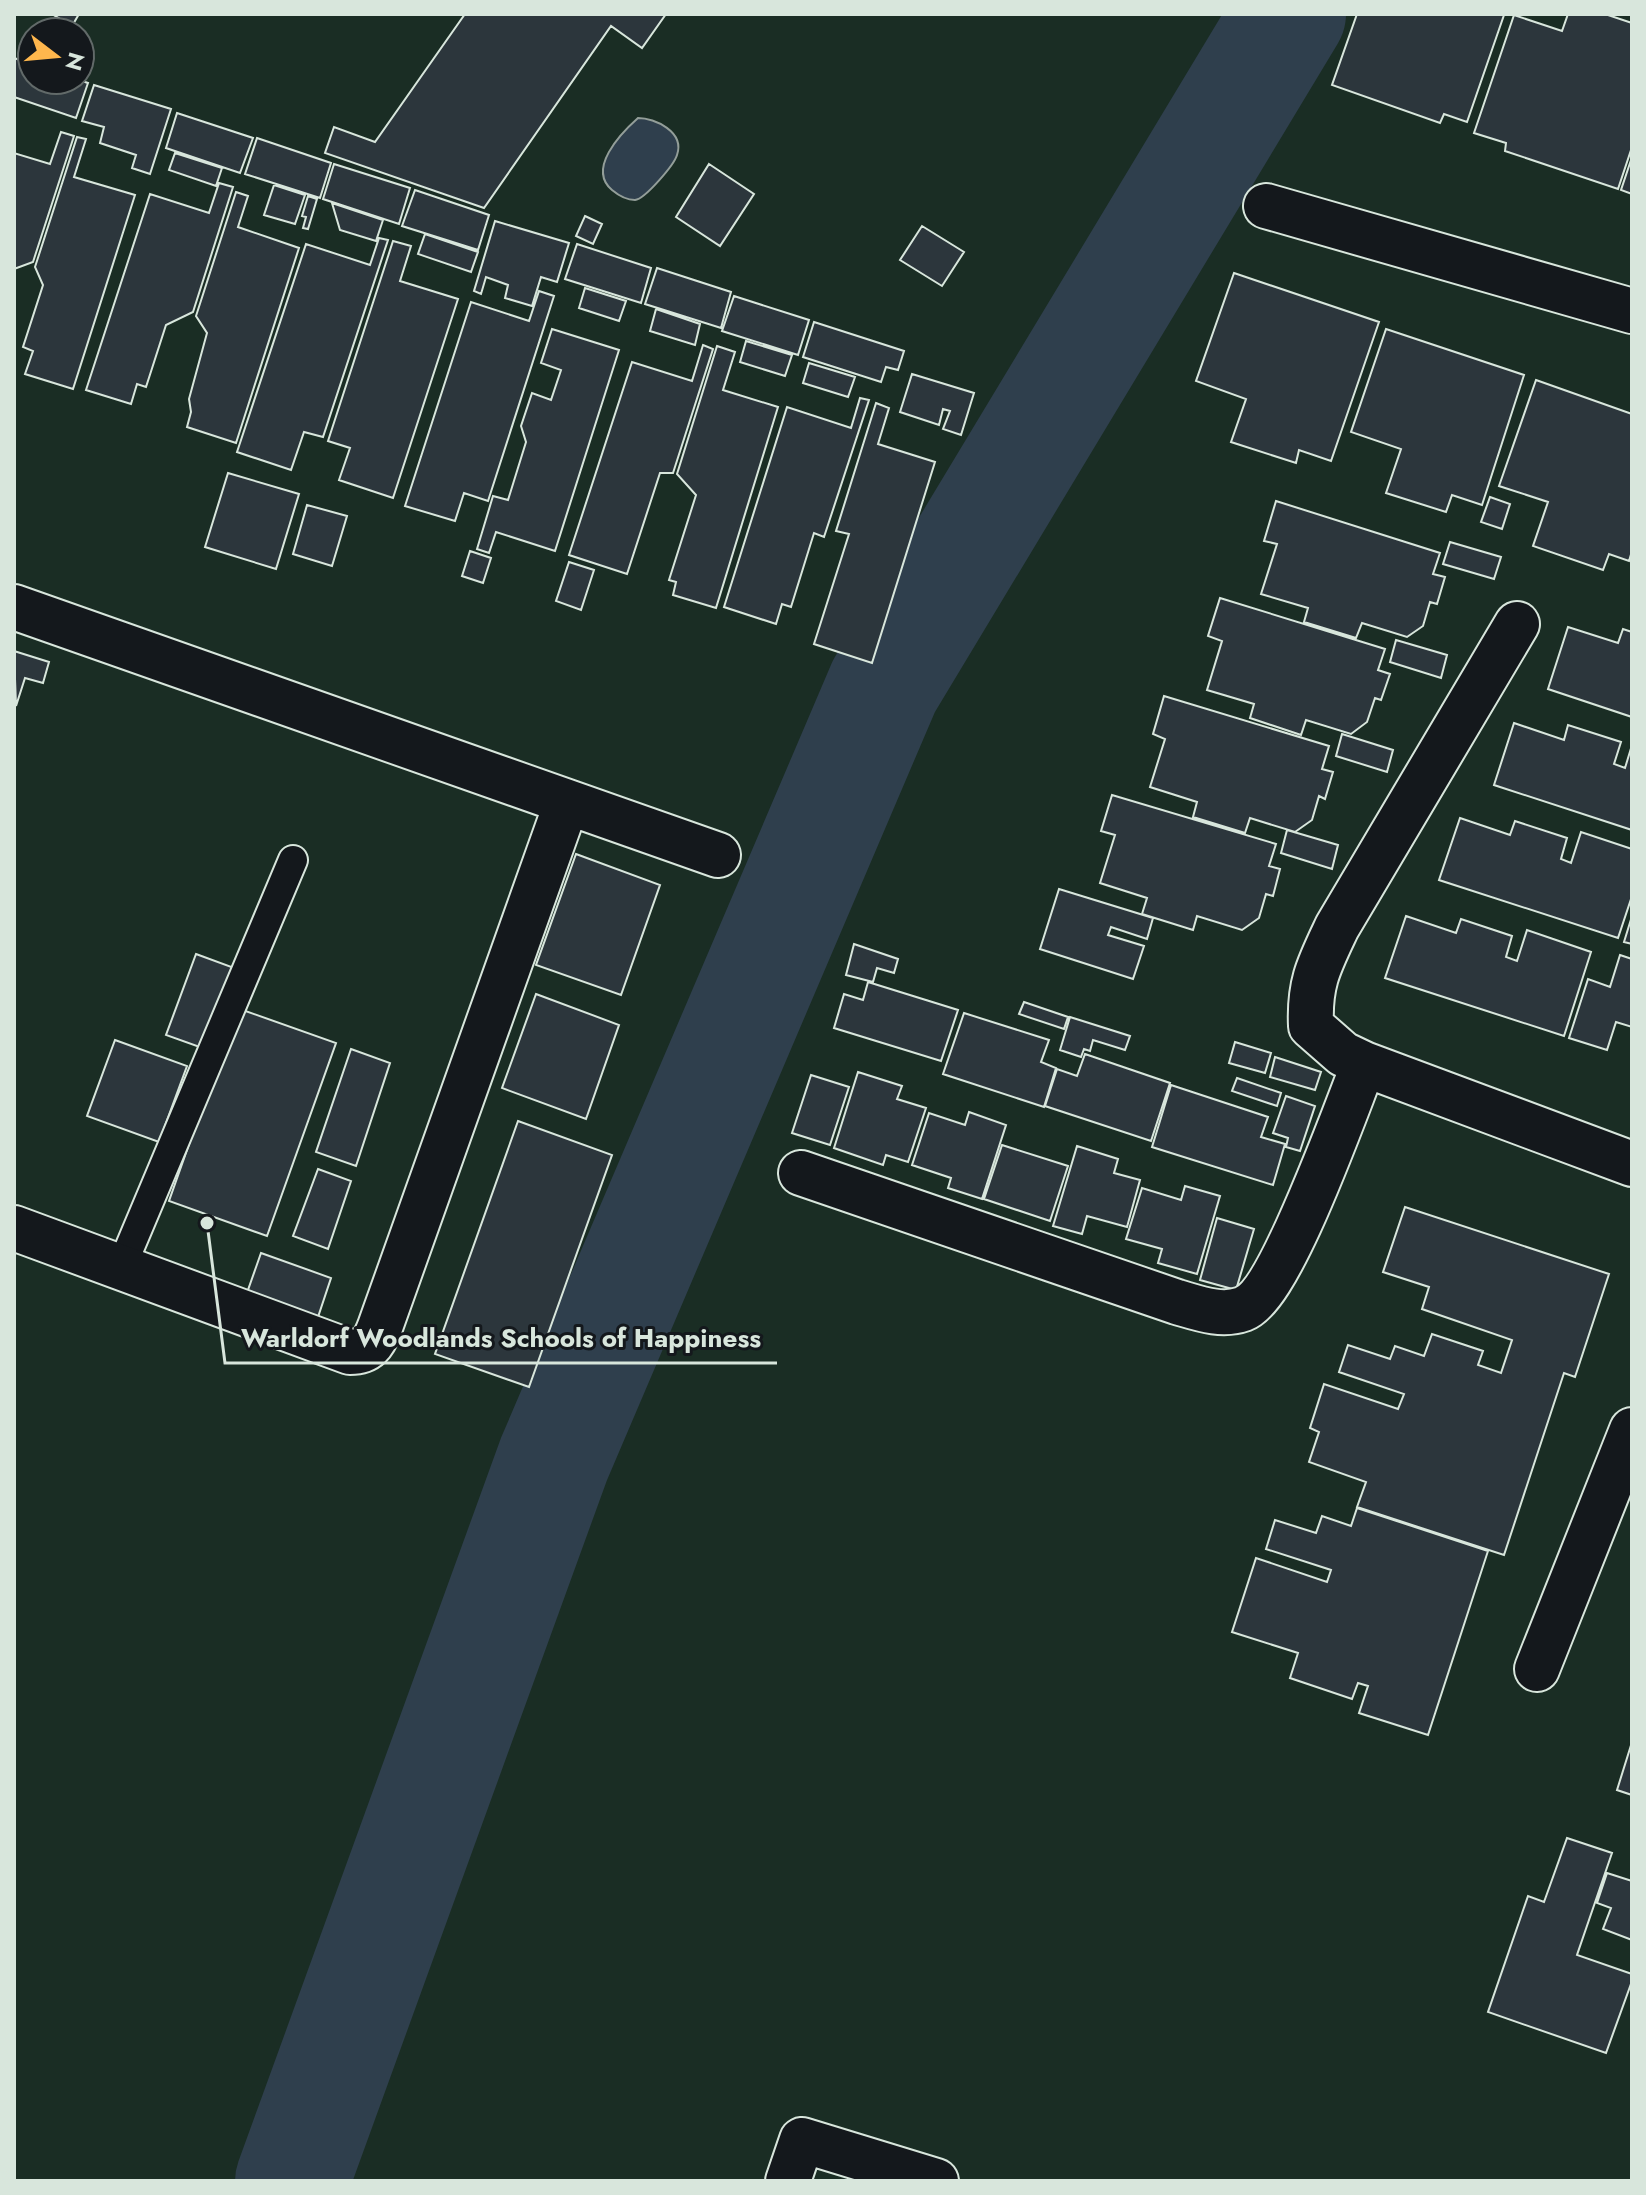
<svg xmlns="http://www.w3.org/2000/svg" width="1646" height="2195" font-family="Jost,sans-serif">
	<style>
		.green { fill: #1a2d24; stroke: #939e99; stroke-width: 2; fill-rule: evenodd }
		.water { fill: #2f3f4d; stroke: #939e99; stroke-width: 2 }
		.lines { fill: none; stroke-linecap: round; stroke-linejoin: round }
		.river { stroke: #2f3f4d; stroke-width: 114 }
		.building { fill: #2c363c; stroke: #d8e6dc; stroke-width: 2 }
		.lane-casing { stroke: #d8e6dc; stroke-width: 32 }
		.street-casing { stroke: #d8e6dc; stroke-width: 48 }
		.lane { stroke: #14181c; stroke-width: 28 }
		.street { stroke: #14181c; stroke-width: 44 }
		.leader { fill: none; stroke: #d8e6dc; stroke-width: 3 }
		.callout-dot { fill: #d8e6dc; stroke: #14181c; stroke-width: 3 }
		.callout-label { font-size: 26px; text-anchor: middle; font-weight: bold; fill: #d8e6dc; stroke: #14181c; stroke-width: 6; stroke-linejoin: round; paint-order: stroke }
	</style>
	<rect width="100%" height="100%" fill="#14181c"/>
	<!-- green -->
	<path class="green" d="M14,14H1632V2181H14ZM32,32H80V80H32Z"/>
	<!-- water -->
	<path class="water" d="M638,118C655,118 685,132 677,155C674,165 645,199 635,200C627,200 618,195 612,190C587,169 620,134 638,118Z"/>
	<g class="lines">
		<!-- river -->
		<path class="river" d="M292,2181L554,1459L884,686L1289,14"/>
	</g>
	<!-- building -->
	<path class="building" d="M52,14H79L72,26Z
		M465,14H666L642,48L611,26L484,208L325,153L334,127L375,142Z
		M1357,14L1504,15L1467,122L1444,114L1440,123L1332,85Z
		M1568,14H1605L1632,23V147L1618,189L1505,151L1506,143L1474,133L1514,15L1562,31Z
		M14,58L32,64V80H79L88,83L76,118L14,97Z
		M94,85L171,109L150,174L132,168L136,155L100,143L104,127L82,121Z
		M177,113L253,138L240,173L166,148Z
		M61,132L74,136L33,262L14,269V153L50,164Z
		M77,137L86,139L74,177L135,195L73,389L25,374L33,351L23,347L43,285L35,267Z
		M257,138L331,163L320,198L245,174Z
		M175,153L222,168L216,186L169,170Z
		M1632,157V194L1621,190Z
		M334,164L410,188L399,224L323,199Z
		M709,164L754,194L720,246L676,217Z
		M219,183L233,187L193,312L166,325L146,387L137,384L131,404L86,390L150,194L209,213Z
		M274,185L305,195L295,224L264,215Z
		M415,190L489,215L478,250L402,226Z
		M236,192L248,196L238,227L299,248L236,443L187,427L191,412L189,399L207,333L196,316Z
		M308,196L317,199L308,229L303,228L306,217L302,216Z
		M332,203L383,220L376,241L340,230Z
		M585,216L602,224L593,244L576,236Z
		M495,221L569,243L557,282L541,277L532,306L505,298L508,285L486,277L481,294L474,291Z
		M922,226L964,252L942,286L900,260Z
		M425,234L478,252L471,272L418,254Z
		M379,238L388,240L323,437L304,432L291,470L237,452L306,244L370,265Z
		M393,241L411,246L400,281L458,299L393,498L339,480L350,448L328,441Z
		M577,244L651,268L641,303L565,279Z
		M657,268L731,292L721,328L645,304Z
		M1234,273L1379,322L1331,461L1299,450L1296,463L1231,442L1246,399L1196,381Z
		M585,288L626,301L619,321L579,308Z
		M539,291L554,296L488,501L464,493L455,521L405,506L471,302L529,321Z
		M734,296L809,320L798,355L722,331Z
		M656,309L700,324L695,345L650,331Z
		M814,322L904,351L898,370L886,367L881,382L803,357Z
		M552,329L619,350L555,551L496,532L489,553L477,549L493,496L508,500L526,442L521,426L532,393L551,400L561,370L541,363Z
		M1386,329L1524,375L1482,505L1452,495L1446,512L1386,493L1401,449L1351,432Z
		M746,341L792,355L785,376L740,362Z
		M703,345L713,349L673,473H660L627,574L569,555L632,362L692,381Z
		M717,346L735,352L723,390L778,407L716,608L673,595L676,582L669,580L696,495L677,474Z
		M809,363L855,377L848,397L803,383Z
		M912,374L974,393L961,435L943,429L950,411L943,409L939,425L900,412Z
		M1536,380L1632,414V551L1629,561L1609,554L1603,570L1533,546L1548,502L1499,486Z
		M860,398L869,400L824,537L814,533L791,607L782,604L776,624L724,607L787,407L851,428Z
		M876,403L889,408L878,444L935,462L872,663L814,644L849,534L836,531Z
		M228,473L299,494L276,569L205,547Z
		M1490,497L1510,504L1502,529L1481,522Z
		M1276,501L1440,553L1433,574L1445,577L1437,604L1430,602L1423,626L1407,637L1362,623L1356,638L1304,622L1308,608L1261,594L1277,544L1264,541Z
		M307,505L347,516L332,566L293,554Z
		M1450,542L1501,557L1494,579L1443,564Z
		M470,551L491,558L483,583L462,576Z
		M569,562L594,570L581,610L556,601Z
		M1220,598L1385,649L1378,670L1390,674L1381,700L1375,698L1367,722L1351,734L1306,720L1301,735L1250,718L1254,704L1207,690L1222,641L1208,636Z
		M1568,627L1618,643L1623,629L1632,632V717L1548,689Z
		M1396,640L1447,655L1441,678L1390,662Z
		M14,651L49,662L43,683L25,678L16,706Z
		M1164,696L1329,746L1322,769L1333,772L1325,799L1319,796L1312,820L1295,832L1250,818L1245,833L1193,817L1197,802L1150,787L1165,739L1153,734Z
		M1514,723L1564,740L1568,725L1621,742L1614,764L1625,768L1632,745V830L1494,785Z
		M1342,734L1393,750L1387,772L1336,756Z
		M1112,795L1276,844L1269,866L1280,869L1273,896L1266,894L1259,918L1242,930L1197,916L1193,930L1142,914L1147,898L1100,883L1115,835L1101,831Z
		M1460,818L1510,835L1515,821L1567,838L1561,859L1571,863L1581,832L1632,849V896L1618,938L1439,880Z
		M1287,830L1338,845L1332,869L1281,853Z
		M576,854L660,885L621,995L536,965Z
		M1059,889L1153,918L1147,939L1111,927L1108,935L1144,946L1133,979L1040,949Z
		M1406,916L1456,933L1461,919L1512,936L1506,957L1517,961L1527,930L1591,952L1564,1036L1385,978Z
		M1632,916V944L1624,942Z
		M854,944L898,959L894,973L877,968L873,982L846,975Z
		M196,954L237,969L208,1050L166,1035Z
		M1620,955L1632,959V1027L1616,1022L1607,1050L1569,1038L1588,979L1610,987Z
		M868,982L958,1010L941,1061L834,1028L844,994L863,1000Z
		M536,994L619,1025L586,1119L502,1088Z
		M1024,1002L1068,1017L1064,1029L1019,1014Z
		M237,1008L336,1043L267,1236L169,1201Z
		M964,1013L1049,1040L1041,1062L1056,1068L1044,1107L943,1074Z
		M1070,1017L1130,1036L1125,1050L1093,1040L1090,1051L1084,1049L1081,1057L1060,1050Z
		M115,1040L187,1066L159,1142L87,1116Z
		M1235,1042L1271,1053L1265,1073L1229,1063Z
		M351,1049L390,1063L356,1166L316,1152Z
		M1085,1054L1170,1083L1151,1141L1045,1106L1057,1069L1077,1076Z
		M1275,1057L1321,1072L1315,1090L1270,1077Z
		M858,1072L902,1086L897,1099L926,1108L908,1162L886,1155L883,1165L834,1148Z
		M811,1075L849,1087L830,1145L792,1133Z
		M1237,1078L1281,1093L1277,1106L1232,1091Z
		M1171,1085L1268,1117L1261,1137L1285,1144L1273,1185L1152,1147Z
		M1286,1096L1315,1106L1300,1151L1286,1147L1288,1138L1273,1133Z
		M969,1112L1006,1125L982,1199L948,1188L951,1178L912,1165L929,1113L965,1125Z
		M518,1121L612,1155L529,1387L435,1354Z
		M1002,1145L1068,1166L1050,1221L984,1199Z
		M1077,1146L1118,1159L1114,1173L1140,1180L1127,1227L1087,1216L1082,1234L1053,1226Z
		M318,1169L351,1181L328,1249L293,1236Z
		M1185,1186L1220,1196L1197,1274L1158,1263L1162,1249L1126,1239L1142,1188L1181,1200Z
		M1405,1207L1609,1274L1575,1377L1564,1373L1504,1555L1357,1507L1366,1482L1309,1462L1319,1432L1310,1428L1324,1384L1398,1409L1404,1394L1339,1372L1348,1345L1390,1359L1395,1346L1424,1356L1432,1334L1483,1351L1478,1365L1501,1373L1512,1340L1422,1309L1429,1287L1383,1272Z
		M1217,1218L1254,1229L1236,1290L1200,1280Z
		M261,1253L331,1278L313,1332L242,1307Z
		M1357,1508L1488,1551L1428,1735L1359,1713L1368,1686L1358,1683L1352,1699L1290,1678L1298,1653L1232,1632L1256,1558L1327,1582L1331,1570L1266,1549L1275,1520L1316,1533L1322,1516L1351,1526Z
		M1632,1742V1795L1617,1790Z
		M1567,1838L1612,1853L1577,1955L1632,1974V1981L1606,2053L1488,2012L1528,1896L1544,1902Z
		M1607,1873L1632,1881V1940L1603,1929L1611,1908L1597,1903Z"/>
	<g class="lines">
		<!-- lane casing -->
		<g class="lane-casing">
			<path id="lane" d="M121,1268L293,860"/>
		</g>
		<!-- street casing -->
		<g class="street-casing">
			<path id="street" d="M1266,206L1632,311
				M14,607L718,855
				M1517,624L1337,927C1319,965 1309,983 1311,1026L1343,1054L1364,1064L1632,1164
				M801,1173L1177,1302C1198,1308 1221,1317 1243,1309C1281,1295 1346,1108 1364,1064
				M14,1228L350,1352C368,1352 374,1343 380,1327L567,802
				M1537,1669L1632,1430
				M788,2181L802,2140L936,2181"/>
		</g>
		<!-- lane -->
		<use href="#lane" class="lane"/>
		<!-- street -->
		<use href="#street" class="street"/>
	</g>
	<!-- callouts -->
	<path class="leader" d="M207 1223L225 1363H777"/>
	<circle class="callout-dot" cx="207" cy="1223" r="8"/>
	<g class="callout-label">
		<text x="501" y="1347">Warldorf Woodlands Schools of Happiness</text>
	</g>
	<!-- border -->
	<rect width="1646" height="2195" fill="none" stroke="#d8e6dc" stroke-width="32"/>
	<!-- north arrow -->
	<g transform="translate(56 56) rotate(106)"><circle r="38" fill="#14181c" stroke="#626a69" stroke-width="2"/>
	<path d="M0-6L14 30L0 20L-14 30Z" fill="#ffb74d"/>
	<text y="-12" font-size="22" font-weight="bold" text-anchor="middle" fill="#d8e6dc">N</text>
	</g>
</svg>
